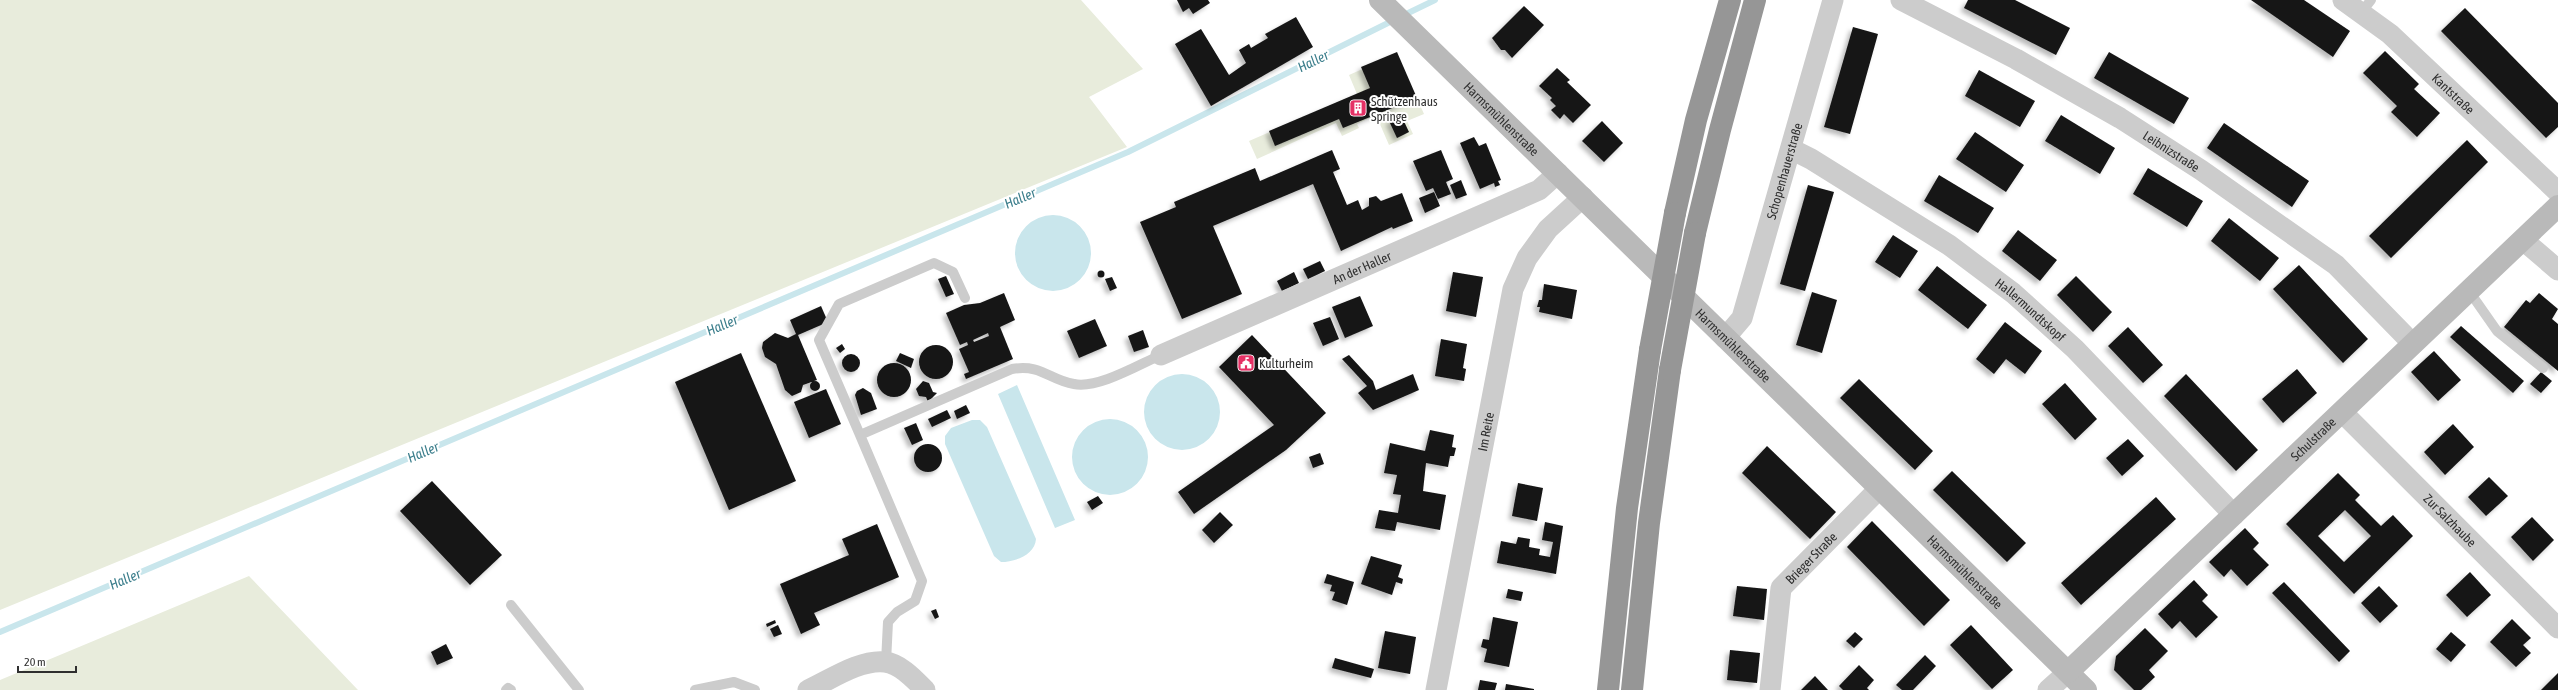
<svg xmlns="http://www.w3.org/2000/svg" width="2558" height="690" font-family="'Asap Condensed',sans-serif">
	<style>
		.green { fill: #e8ecdc }
		.water { fill: #c9e6ec }
		.lines { fill: none; stroke-linecap: round; stroke-linejoin: round }
		.stream { stroke: #c9e6ec; stroke-width: 6 }
		.building { fill: #161616; fill-rule: evenodd; filter: url(#shadow) }
		.lane { stroke: #ccc; stroke-width: 10 }
		.street { stroke: #ccc; stroke-width: 21 }
		.secondary { stroke: #b9b9b9; stroke-width: 22 }
		.highway { stroke: #969696; stroke-width: 22 }
		.highway-bridge { stroke: #969696; stroke-width: 22 }
		.labels { text-anchor: middle; stroke-width: 4; stroke-linejoin: round; paint-order: stroke }
		.street-label { font-size: 13px; fill: #2f2f2f; stroke: #fff }
		.poi-label { font-size: 13px; fill: #2f2f2f; stroke: #fff; text-anchor: start }
		.water-label { font-size: 14px; font-style: italic; fill: #3a7d8b; stroke: #fff }
	</style>
	<defs>
		<filter id="shadow"><feDropShadow dx="-3.5" dy="3.5" stdDeviation="2" flood-color="#0004"/></filter>
	</defs>
	<rect width="100%" height="100%" fill="#fff"/>
	<!-- green -->
	<path class="green" d="M0,0H1081L1143,69L1089,97L1127,147L0,610Z
		M1376,63L1416,96L1424,114L1407,121L1413,134L1389,145L1376,115L1357,124L1359,128L1342,136L1336,123L1257,159L1249,141L1357,94L1349,75Z
		M249,576L358,690H0V680Z"/>
	<!-- water -->
	<path class="water" d="M1015 253a38 38 0 1 1 76 0a38 38 0 1 1-76 0Z
		M1144 412a38 38 0 1 1 76 0a38 38 0 1 1-76 0Z
		M1017,385L1075,520L1055,528L998,394Z
		M1072 457a38 38 0 1 1 76 0a38 38 0 1 1-76 0Z
		M972,420H980L987,427L1036,539C1035,555 1015,562 1001,562L994,556L945,444V436L951,428Z"/>
	<g class="lines">
		<!-- stream -->
		<path class="stream" d="M1402,16L1435,0
			M0,632L1128,152L1394,20"/>
	</g>
	<!-- building -->
	<path class="building" d="M1177,0H1208L1210,3L1193,14L1189,8L1183,12Z
		M1968,0H2015L2070,28L2056,55L1964,8Z
		M2251,0H2304L2350,31L2333,57Z
		M1524,6L1544,25L1512,58L1505,50H1501L1492,38Z
		M2465,8L2558,103V127L2546,138L2441,31Z
		M1296,17L1313,47L1211,106L1175,44L1201,29L1229,75L1246,63L1239,50L1249,44L1251,48L1268,38L1265,34Z
		M1853,27L1878,34L1850,134L1824,127Z
		M2385,51L2419,84L2414,89L2440,113L2417,137L2391,112L2397,106L2363,73Z
		M1397,52L1417,98L1343,128L1339,119L1275,146L1269,131L1370,88L1361,67Z
		M2109,52L2189,98L2174,124L2094,78Z
		M1557,68L1570,80L1567,82L1591,105L1573,123L1564,114L1560,119L1551,110L1556,106L1550,100L1552,98L1539,86Z
		M1979,70L2035,101L2020,127L1965,96Z
		M1401,115L1409,132L1397,138L1389,121Z
		M2061,115L2115,148L2100,174L2045,141Z
		M1602,121L1623,143L1604,162L1582,141Z
		M2224,123L2309,181L2292,207L2207,148Z
		M1975,132L2024,165L2006,192L1956,159Z
		M1474,137L1479,146L1486,143L1501,180L1498,181L1500,185L1495,187L1494,183L1480,189L1460,143Z
		M2467,140L2488,162L2391,258L2369,236Z
		M1332,150L1340,169L1333,172L1347,205L1358,200L1362,210L1369,206V198L1376,196L1381,201L1402,193L1413,221L1393,229L1392,227L1341,251L1313,184L1213,226L1242,294L1182,319L1140,222L1176,207L1174,202L1255,168L1260,181Z
		M1441,150L1453,179L1446,182L1451,194L1438,199L1433,188L1426,191L1413,161Z
		M2148,168L2203,201L2187,227L2133,194Z
		M1939,175L1994,208L1978,233L1924,201Z
		M1461,180L1467,195L1456,199L1450,185Z
		M1808,185L1834,192L1805,291L1780,284Z
		M1434,192L1440,206L1425,213L1419,198Z
		M2229,218L2279,258L2260,281L2211,241Z
		M2018,230L2057,260L2040,281L2002,251Z
		M1893,235L1918,251L1900,278L1875,262Z
		M1320,261L1325,271L1308,279L1303,269Z
		M2299,265L2368,339L2343,363L2273,289Z
		M1937,266L1987,305L1968,329L1918,290Z
		M1097.5 274a3.5 3.5 0 1 1 7 0a3.5 3.5 0 1 1-7 0Z
		M1294,272L1299,283L1282,291L1277,281Z
		M1453,272L1483,277L1476,317L1446,311Z
		M946,276L954,294L946,297L938,279Z
		M2076,276L2112,312L2093,332L2057,295Z
		M1112,277L1117,288L1110,291L1105,279Z
		M1544,284L1577,290L1572,319L1539,312L1540,307H1537L1539,300H1542Z
		M1812,292L1837,300L1822,353L1796,345Z
		M1004,293L1015,320L1000,327L1013,359L966,379L964,374L969,372L959,349L968,345L967,342L960,345L946,313L964,305L980,303ZM988,333L989,336L974,342L973,340Z
		M2539,293L2558,309L2552,319L2558,324V371L2504,327L2526,300L2530,303Z
		M1360,296L1373,326L1345,338L1332,307Z
		M821,306L828,322L798,335L817,380L803,385L801,392L792,396L785,390L776,364L765,357L762,348L763,342L775,333L788,338L796,334L790,320Z
		M1330,317L1339,339L1323,346L1313,323Z
		M1095,319L1107,346L1079,358L1067,331Z
		M2005,322L2042,351L2025,374L2006,359L1994,374L1976,359Z
		M2461,326L2524,381L2513,393L2450,337Z
		M2128,327L2163,365L2143,383L2108,346Z
		M1143,330L1149,347L1134,352L1128,336Z
		M1252,335L1326,413L1286,450L1194,514L1178,492L1274,425L1219,367Z
		M1441,339L1467,344L1463,368L1466,369L1464,381L1435,376Z
		M842,344L845,349L840,353L836,348Z
		M919 362a17 17 0 1 1 34 0a17 17 0 1 1-34 0Z
		M2434,351L2461,380L2438,401L2411,372Z
		M741,353L796,481L729,510L675,382Z
		M900,353L914,359L911,368L896,361Z
		M842 363a9 9 0 1 1 18 0a9 9 0 1 1-18 0Z
		M1349,355L1373,381L1376,390L1413,374L1419,390L1373,410L1358,393L1367,386L1342,359Z
		M877 380a17 17 0 1 1 34 0a17 17 0 1 1-34 0Z
		M2297,369L2317,393L2283,423L2262,399Z
		M2541,372L2552,381L2541,393L2530,384Z
		M2186,374L2258,450L2236,471L2164,396Z
		M1859,379L1933,451L1915,470L1840,398Z
		M810 386a5 5 0 1 1 10 0a5 5 0 1 1-10 0Z
		M923,381L929,383L933,392L937,393L928,402L926,397L919,396L916,389Z
		M2065,383L2097,419L2075,440L2042,404Z
		M863,388L871,393L877,409L861,415L855,395L857,391Z
		M826,389L841,424L809,438L794,402Z
		M966,405L970,413L957,419L954,411Z
		M947,410L951,418L932,427L928,419Z
		M916,423L923,440L912,445L904,428Z
		M2453,424L2474,447L2445,475L2424,452Z
		M1430,430L1454,435L1452,447L1456,448L1454,456H1450L1448,467L1426,463L1423,491L1446,495L1440,530L1397,522L1395,531L1375,528L1379,510L1398,513L1401,495L1393,494L1397,475L1384,473L1390,443L1425,451Z
		M2128,439L2144,456L2122,476L2106,458Z
		M914 458a14 14 0 1 1 28 0a14 14 0 1 1-28 0Z
		M1767,446L1836,512L1810,539L1742,473Z
		M1320,453L1324,464L1313,468L1309,457Z
		M1952,471L2026,543L2007,562L1933,490Z
		M2338,473L2360,495L2355,500L2381,526L2393,515L2413,536L2354,594L2286,524ZM2345,510L2371,536L2344,562L2318,536Z
		M2489,477L2508,496L2486,516L2468,497Z
		M432,481L502,555L470,585L400,511Z
		M1518,483L1543,488L1537,521L1512,516Z
		M1098,496L1103,503L1092,510L1087,502Z
		M2156,497L2176,519L2081,605L2061,583Z
		M1220,512L1233,525L1214,543L1202,530Z
		M2532,517L2554,540L2533,561L2511,537Z
		M1872,521L1950,600L1924,626L1847,547Z
		M1545,522L1563,526L1556,574L1497,563L1501,541L1516,544L1518,537L1530,539L1529,547L1540,549L1539,555L1550,557L1553,542L1542,540Z
		M877,524L899,577L814,613L820,625L801,634L780,584L849,555L842,539Z
		M2245,528L2259,543L2253,549L2269,565L2247,586L2231,569L2224,577L2209,562Z
		M1371,556L1402,565L1398,577L1403,579L1402,584L1396,582L1392,595L1361,584Z
		M2470,572L2491,595L2467,617L2446,595Z
		M1327,574L1354,582L1347,605L1332,600L1335,592L1330,591L1332,585L1324,583Z
		M2194,580L2208,595L2202,601L2218,617L2196,638L2180,621L2172,629L2158,614Z
		M2284,582L2350,651L2339,662L2272,593Z
		M1737,586L1767,589L1764,620L1733,616Z
		M2379,586L2398,606L2380,623L2361,603Z
		M1508,589L1523,592L1521,601L1506,598Z
		M936,609L939,617L935,619L931,611Z
		M1493,617L1518,622L1509,667L1484,662L1487,649L1481,647L1483,639L1489,640Z
		M2512,619L2531,638L2523,645L2531,653L2516,667L2490,642Z
		M775,620L776,623L767,627L766,624Z
		M778,625L782,634L774,637L770,629Z
		M1971,625L2013,670L1992,689L1950,645Z
		M2145,628L2168,651L2149,670L2155,677L2141,690H2134L2114,670L2116,656Z
		M1385,631L1416,637L1410,674L1378,668Z
		M1855,632L1863,639L1854,648L1846,641Z
		M2451,632L2466,645L2451,662L2436,649Z
		M446,644L453,658L437,665L431,652Z
		M1730,650L1760,653L1757,683L1727,680Z
		M1925,655L1936,666L1913,690H1902L1896,685Z
		M1335,658L1374,669L1371,678L1332,668Z
		M1859,665L1874,680L1867,688L1869,690H1843L1839,686Z
		M2558,673V690H2541Z
		M1815,676L1828,690H1801Z
		M1480,680L1497,683L1495,690H1478Z
		M1506,684L1534,689V690H1505Z"/>
	<g class="lines">
		<!-- lane -->
		<path class="lane" d="M2361,13L2371,0
			M2469,291L2497,331L2543,368
			M860,435L819,340L839,304L934,263L953,272L965,298
			M511,605L579,690
			M886,662L888,622L897,612L915,601L922,581L860,435L1012,369C1042,364 1049,380 1074,384C1098,389 1138,365 1161,355
			M506,690L508,688L511,690
			M695,690L734,682L755,690"/>
		<!-- street -->
		<g class="street">
			<path id="s1" d="M1901,0L2016,59L2120,118L2201,170L2336,265L2413,344"/>
			<path id="s2" d="M2343,0L2390,34L2558,192"/>
			<path id="s3" d="M1791,149L1811,159L1949,245L2013,293L2075,349L2234,515"/>
			<path d="M2523,240L2558,270"/>
			<path id="s4" d="M1725,338L1742,318L1833,0"/>
			<path id="s5" d="M1161,355L1539,190L1558,173"/>
			<path id="s6" d="M2342,412L2558,628"/>
			<path d="M808,690C830,680 860,659 885,662C901,664 915,680 925,690"/>
			<path id="s7" d="M1436,690L1513,289L1527,258L1548,229L1583,197"/>
			<path id="s8" d="M1770,690L1781,588L1879,489"/>
			<path d="M2048,690L2068,672"/>
		</g>
		<!-- secondary -->
		<g class="secondary">
			<path id="s9" d="M1380,0L2086,690"/>
			<path id="s10" d="M2068,672L2558,206"/>
		</g>
		<!-- highway -->
		<path class="highway" d="M1675,213L1696,120L1730,0
			M1695,233L1720,130L1755,0
			M1608,690L1627,508L1650,350
			M1632,690L1649,523L1670,370"/>
		<!-- highway-bridge -->
		<path class="highway-bridge" d="M1650,350L1675,213
			M1670,370L1695,233"/>
	</g>
	<!-- icons -->
	<defs>
		<g id="building-square" transform="scale(0.9)"><rect x="-9" y="-9" width="18" height="18" rx="4" fill="#e53165" stroke="#fff"/><path d="M-4-6H4V6H1V3H-1V6H-4ZM-2.5-4.3h1.7v1.8h-1.7ZM.8-4.3h1.7v1.8H.8ZM-2.5-1h1.7V.8h-1.7ZM.8-1h1.7V.8H.8Z" fill="#fff"/></g>
		<g id="civic-square" transform="scale(0.9)"><rect x="-9" y="-9" width="18" height="18" rx="4" fill="#e53165" stroke="#fff"/><path d="M-.6-6.5H3V-4.5H.6V-3L4-1V1h2V6H-6V1h2V-1L-.6-3ZM-1.2 2.5V6h2.4V2.5Z" fill="#fff"/></g>
	</defs>
	<g fill-rule="evenodd">
		<use href="#building-square" x="1358" y="108"/>
		<use href="#civic-square" x="1246" y="363"/>
	</g>
	<g class="labels">
		<!-- street labels -->
		<g class="street-label">
			<text dy="5" stroke="none"><textPath href="#s2" startOffset="145">Kantstraße</textPath></text>
			<text dy="5" stroke="none"><textPath href="#s9" startOffset="170">Harmsmühlenstraße</textPath></text>
			<text dy="5" stroke="none"><textPath href="#s1" startOffset="310">Leibnizstraße</textPath></text>
			<text dy="5" stroke="none"><textPath href="#s4" startOffset="179">Schopenhauerstraße</textPath></text>
			<text dy="5" stroke="none"><textPath href="#s5" startOffset="219">An der Haller</textPath></text>
			<text dy="5" stroke="none"><textPath href="#s3" startOffset="289">Hallermundtskopf</textPath></text>
			<text dy="5" stroke="none"><textPath href="#s9" startOffset="494">Harmsmühlenstraße</textPath></text>
			<text dy="5" stroke="none"><textPath href="#s7" startOffset="263">Im Reite</textPath></text>
			<text dy="5" stroke="none"><textPath href="#s10" startOffset="338">Schulstraße</textPath></text>
			<text dy="5" stroke="none"><textPath href="#s6" startOffset="153">Zur Salzhaube</textPath></text>
			<text dy="5" stroke="none"><textPath href="#s8" startOffset="145">Brieger Straße</textPath></text>
			<text dy="5" stroke="none"><textPath href="#s9" startOffset="818">Harmsmühlenstraße</textPath></text>
		</g>
		<!-- poi labels -->
		<g class="poi-label">
			<text x="1371" y="106">Schützenhaus<tspan x="1371" dy="15">Springe</tspan></text>
			<text x="1259" y="368">Kulturheim</text>
		</g>
		<!-- water labels -->
		<g class="water-label">
			<text transform="translate(1313 61) rotate(-26)" y="5">Haller</text>
			<text transform="translate(1020 198) rotate(-23)" y="5">Haller</text>
			<text transform="translate(722 325) rotate(-23)" y="5">Haller</text>
			<text transform="translate(423 452) rotate(-23)" y="5">Haller</text>
			<text transform="translate(125 579) rotate(-23)" y="5">Haller</text>
		</g>
	</g>
	<!-- scale -->
	<path d="M18 666v6h58v-6" fill="none" stroke="#2f2f2f" stroke-width="2"/>
	<text x="24" y="666" font-size="12" fill="#2f2f2f" stroke="#ffffff" stroke-width="3" paint-order="stroke">20 m</text>
</svg>
